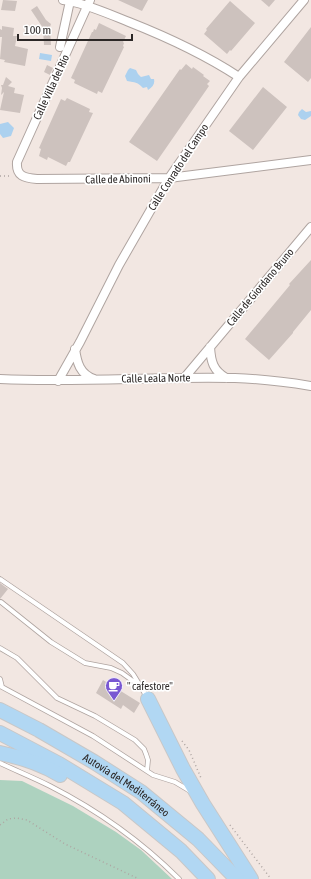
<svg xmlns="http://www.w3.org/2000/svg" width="311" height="879" font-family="'Asap Condensed',sans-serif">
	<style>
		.green { fill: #add2bf }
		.water { fill: #acd1ef }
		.building { fill: #cdc2be }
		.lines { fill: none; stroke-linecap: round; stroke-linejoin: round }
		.lane-casing { stroke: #afa4a0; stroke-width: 5.5 }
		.street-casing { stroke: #afa4a0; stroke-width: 10 }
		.highway-casing { stroke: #c8c7c7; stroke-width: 16 }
		.path { stroke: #aea5a2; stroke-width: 1.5; stroke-dasharray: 1 3; stroke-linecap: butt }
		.lane { stroke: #fff; stroke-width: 4 }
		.street { stroke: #fff; stroke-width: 8 }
		.highway { stroke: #b1d7f3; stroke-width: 14 }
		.labels { text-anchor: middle; stroke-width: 3.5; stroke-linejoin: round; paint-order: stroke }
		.street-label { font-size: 11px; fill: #2b2726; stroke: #fff }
		.poi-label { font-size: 11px; fill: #2b2726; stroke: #fff; text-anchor: start }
	</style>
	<rect width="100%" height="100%" fill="#f2e7e2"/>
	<!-- green -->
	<path class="green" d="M0,780L22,781L73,806L116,832L141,850L172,879H0Z"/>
	<!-- water -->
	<path class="water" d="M40,53L52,55L51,61L39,59Z
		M130,68L136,70L138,74L141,77L149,75L151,79H154C155,84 153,87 148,90L147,87L143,88C136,81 136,83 127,81L125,76L128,70Z
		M302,109L306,112L311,111V116L305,120L301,119L298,115L299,112Z
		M8,122L14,128L11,136L3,138L0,134V124Z"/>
	<!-- building -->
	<path class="building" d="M3,0L17,1L15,11L1,10Z
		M118,0H148L142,11Z
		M261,0H275L269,7Z
		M230,1L255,23L231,51L230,50L227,54L204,34L207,30L206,29Z
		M37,6L46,20L51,24L50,27L51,45H44L43,28L31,10Z
		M99,23L126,36L123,42L124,43L123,46L124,47L102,93L98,91L97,94L74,83L75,80L71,78L92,32H93L94,29L96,30Z
		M2,26L14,28L13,36H17L15,46L28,49L25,66L4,62L5,60L0,59L2,37H0V29L2,30Z
		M311,27V78L308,82L284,62Z
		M186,64L192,69L193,67L204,75L203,76L210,81L207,84L209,86L157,161L129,142L180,69L181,70Z
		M47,65L53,68L50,75L44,72Z
		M6,77L12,82L8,86L15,88L14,93L24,95L20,113L0,110L4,92L1,95L2,88L1,85H3Z
		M263,87L287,107L253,150L229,131Z
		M67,98L90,109L89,112L93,113L70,162H68L66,166L48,157L47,160L39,156L41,149L39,148L61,99L65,101Z
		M311,260V310L293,332V333L269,360L245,339L290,285L289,284Z
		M0,583L8,589L0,599Z
		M103,680L140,703L134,713L123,705L121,709L96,693Z"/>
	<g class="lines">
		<!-- lane casing -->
		<g class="lane-casing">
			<path id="lane" d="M0,579L123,663L133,674L147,697
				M1,602L51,642L85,663L111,668L122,673L140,686
				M0,648L17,658L57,698L95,716L135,740L144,749L146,754L148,760L147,771
				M0,679L2,687
				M0,686L93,736L153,775L175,782L190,791
				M0,763C17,771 34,778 50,786C97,810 142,842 179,879"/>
		</g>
		<!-- street casing -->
		<g class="street-casing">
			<path id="street" d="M90,0L17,162C16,176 24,178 37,179L169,178L311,160
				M70,1C91,6 109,14 129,22C167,37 204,54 239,77
				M60,47L70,1L63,0
				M210,347C211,362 213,370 226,378
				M75,349C77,363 80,374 94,379
				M185,377L311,227
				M0,379C78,383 157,376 235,378C261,379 286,382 311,386
				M58,381L80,342L119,265L169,178L239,77L304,0"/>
		</g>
		<!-- highway casing -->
		<g class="highway-casing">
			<g id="highway">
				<path d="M148,699L183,769L203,804L251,879"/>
				<path id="s1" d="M0,710L39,730L94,762L141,792L198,839L237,879"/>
				<path d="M0,733L59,764L123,803L181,851L208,879"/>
				<path d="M0,753C20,757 42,764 60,775"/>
			</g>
		</g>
		<!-- path -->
		<path class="path" d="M0,176H12
			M182,741L189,750L201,778
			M0,825L8,819L16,818L27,820L65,844L139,879
			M230,825L271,879"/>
		<!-- lane -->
		<use href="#lane" class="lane"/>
		<!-- street -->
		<use href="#street" class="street"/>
		<!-- highway -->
		<use href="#highway" class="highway"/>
	</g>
	<!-- icons -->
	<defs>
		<g id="cafe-pin" transform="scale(0.9)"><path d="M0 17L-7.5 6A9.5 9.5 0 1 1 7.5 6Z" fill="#7958d2" stroke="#fff"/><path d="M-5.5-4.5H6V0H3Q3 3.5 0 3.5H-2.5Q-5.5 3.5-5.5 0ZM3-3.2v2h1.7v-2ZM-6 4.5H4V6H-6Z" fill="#fff"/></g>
	</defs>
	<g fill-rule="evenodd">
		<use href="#cafe-pin" x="114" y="686"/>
	</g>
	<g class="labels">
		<!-- street labels -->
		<g class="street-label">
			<text transform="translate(51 87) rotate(-65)" y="4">Calle Villa del Río</text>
			<text transform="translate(178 167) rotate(-57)" y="4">Calle Conrado del Campo</text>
			<text transform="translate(118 179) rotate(-1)" y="4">Calle de Abinoni</text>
			<text transform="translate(260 287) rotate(-50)" y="4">Calle de Giordano Bruno</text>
			<text transform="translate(156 378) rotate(-1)" y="4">Calle Leala Norte</text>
			<text dy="4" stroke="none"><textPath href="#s1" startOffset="147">Autovía del Mediterráneo</textPath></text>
		</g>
		<!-- poi labels -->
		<g class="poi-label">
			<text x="127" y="690">" cafestore"</text>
		</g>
	</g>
	<!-- scale -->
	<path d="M18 34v6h114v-6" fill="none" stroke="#2b2726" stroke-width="2"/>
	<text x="24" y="34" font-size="12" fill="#2b2726" stroke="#ffffff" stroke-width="3" paint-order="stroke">100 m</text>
</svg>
